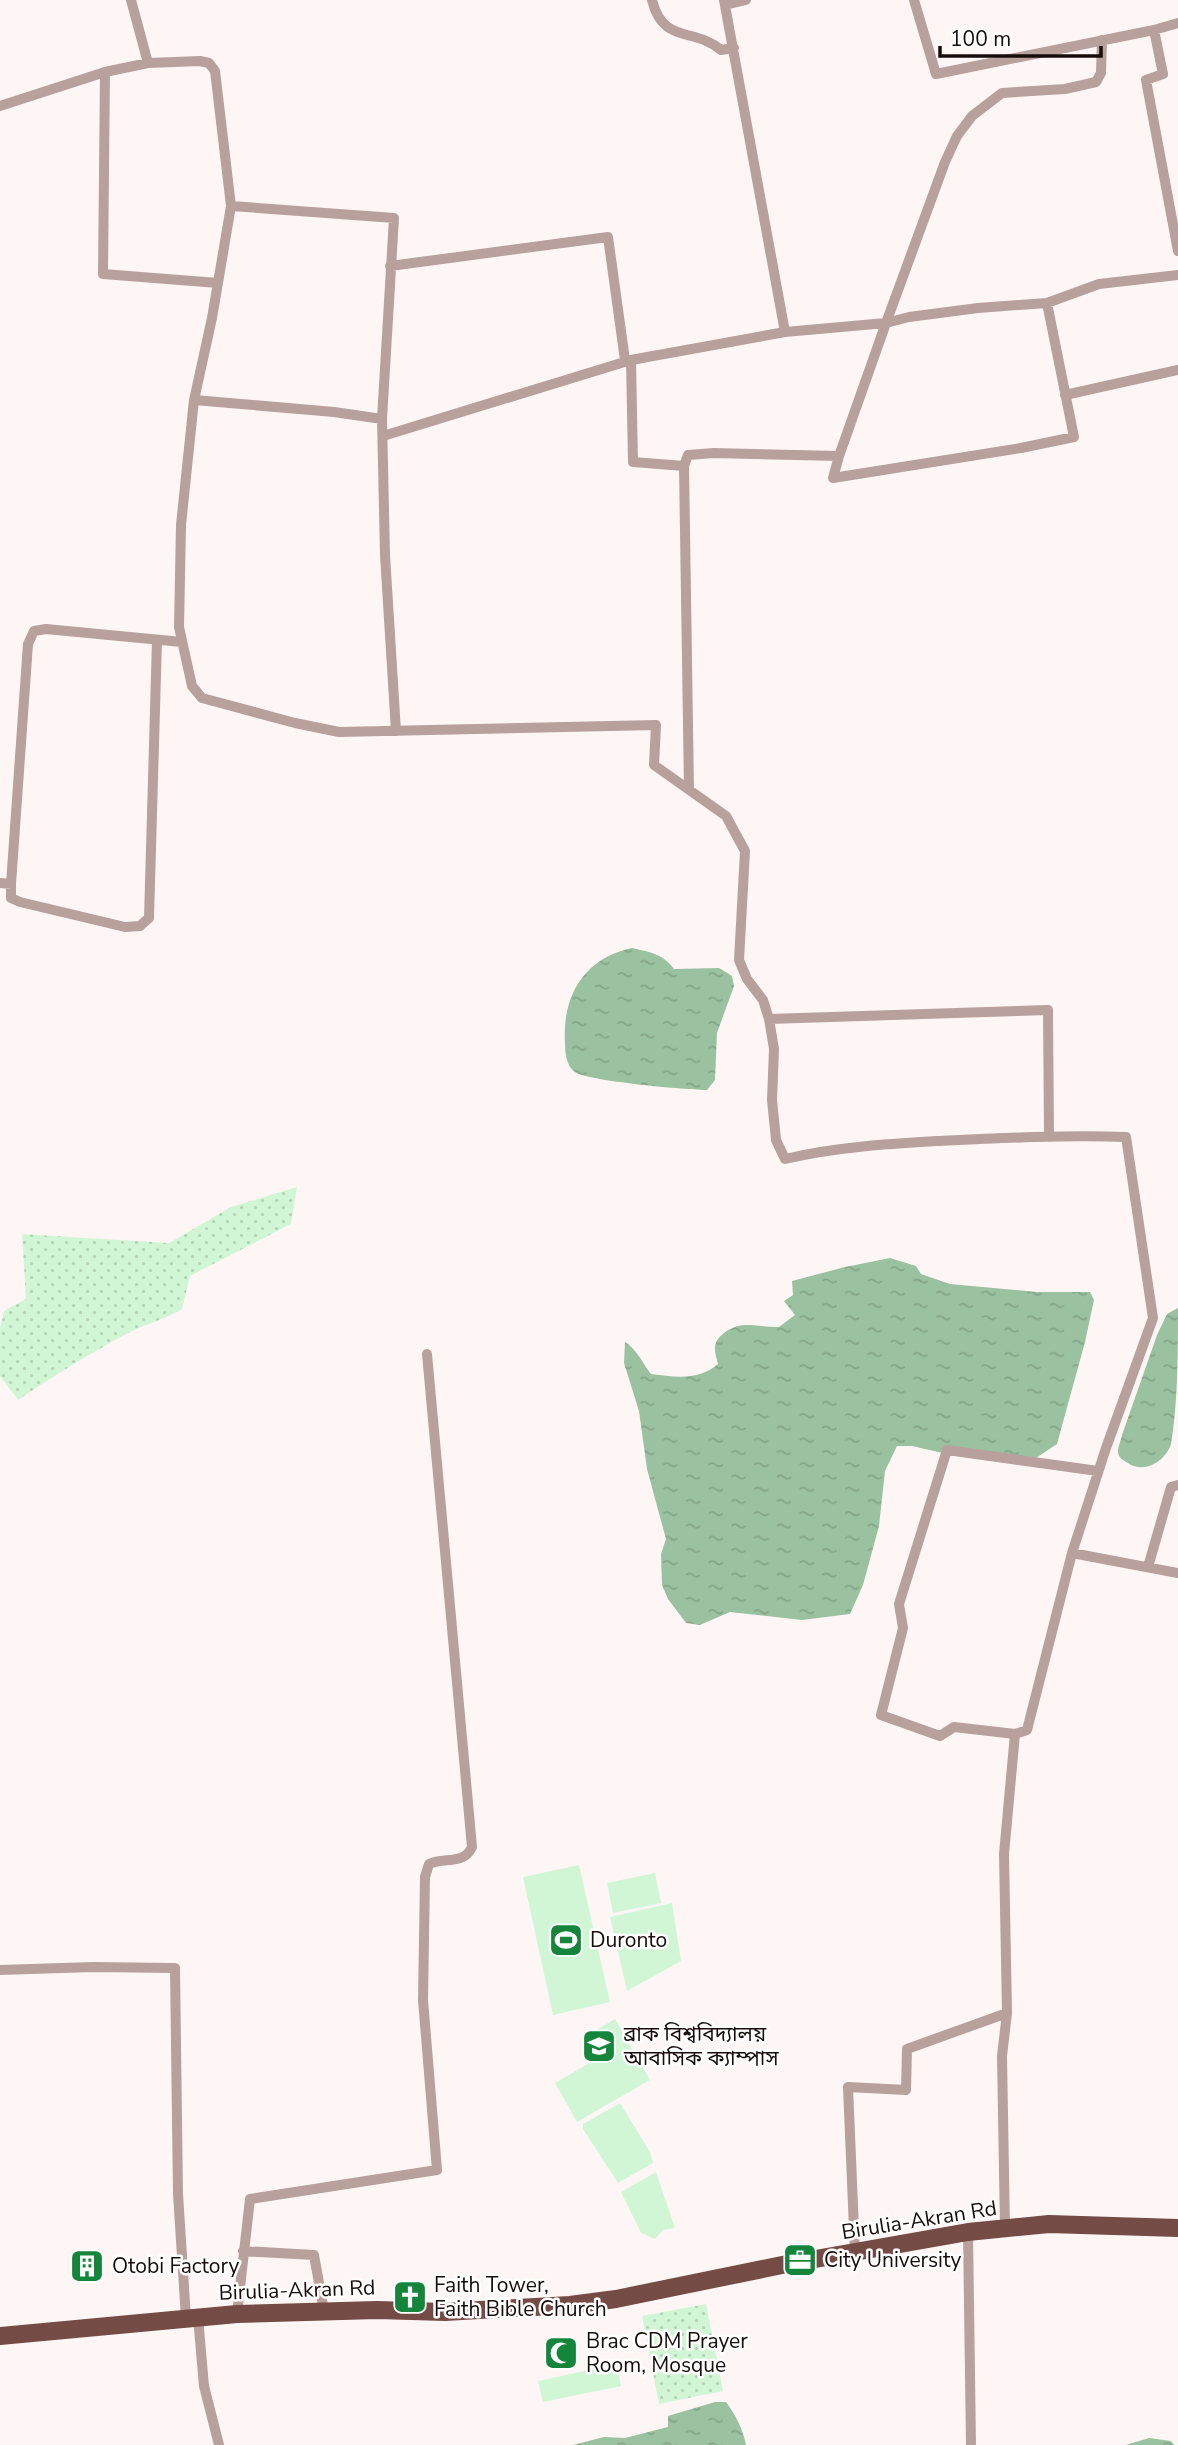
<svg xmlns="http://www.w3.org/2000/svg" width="1178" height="2445" font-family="'Nunito Sans','Noto Sans Bengali',sans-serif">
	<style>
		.grass { fill: url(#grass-dots) }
		.garden { fill: #d1f6d6 }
		.water { fill: url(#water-ripples) }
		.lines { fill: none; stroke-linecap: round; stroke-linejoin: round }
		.minor { stroke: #b8a09d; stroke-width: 10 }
		.trunk { stroke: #744b45; stroke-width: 18 }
		.labels { text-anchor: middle; stroke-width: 5; stroke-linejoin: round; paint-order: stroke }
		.poi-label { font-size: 21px; fill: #180c0a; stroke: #fff; text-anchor: start }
		.street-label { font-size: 21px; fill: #180c0a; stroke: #fff }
	</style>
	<defs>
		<pattern id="grass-dots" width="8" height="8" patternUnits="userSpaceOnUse" patternTransform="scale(1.75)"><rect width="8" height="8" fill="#d1f6d6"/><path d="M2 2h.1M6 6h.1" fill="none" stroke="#b3d2b6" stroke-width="1.8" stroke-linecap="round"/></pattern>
		<pattern id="water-ripples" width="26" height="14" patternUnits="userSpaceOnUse" patternTransform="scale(1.75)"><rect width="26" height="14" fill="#9ac1a0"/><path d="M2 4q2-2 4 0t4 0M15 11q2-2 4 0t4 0" fill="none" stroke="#84a588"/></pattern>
	</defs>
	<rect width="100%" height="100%" fill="#fef6f5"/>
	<!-- grass -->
	<path class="grass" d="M297,1187L291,1224L190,1276L182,1309C166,1319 148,1323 132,1331C92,1352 55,1375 18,1400L0,1376V1329L4,1311L26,1299L22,1234L169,1243L231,1207Z
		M706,2304L723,2391L659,2404L642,2316Z"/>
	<!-- garden -->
	<path class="garden" d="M579,1865L610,2002L553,2015L523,1877Z
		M655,1873L661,1903L613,1913L607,1883Z
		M672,1903L681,1961L627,1991L610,1917Z
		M615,2019L650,2080L577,2122L555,2083L596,2059L584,2037Z
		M620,2103L650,2152L653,2163L618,2183L583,2129V2124Z
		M656,2172L675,2228L663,2230L655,2239L641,2233L621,2192Z
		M617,2364L621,2386L543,2402L538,2381Z"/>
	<!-- water -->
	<path class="water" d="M632,948C650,952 663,954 674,969L719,968L732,976L734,986L717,1033L715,1080L707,1090C689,1090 586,1081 575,1072C566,1066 565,1052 565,1043C562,996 584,958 632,948Z
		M890,1258L916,1266L921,1274L950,1284L1037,1292H1090L1094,1300L1085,1342L1057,1444L1036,1458L947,1454L912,1446H897L885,1471L879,1526L863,1585L850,1614L802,1620L730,1612L700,1625L686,1623L668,1599L662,1585L661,1554L666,1539L647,1469L639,1411L624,1363L625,1342C636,1348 643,1364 651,1374C676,1377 698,1381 718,1364C714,1350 712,1342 724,1333C742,1319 759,1328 779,1327L795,1315L784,1301L793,1295L792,1281L845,1267Z
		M1178,1308C1178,1350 1178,1404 1171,1444C1165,1462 1144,1474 1128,1463C1123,1460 1118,1458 1118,1451C1118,1447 1121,1440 1122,1435L1157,1335L1167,1314Z
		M715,2402H726C735,2414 743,2429 746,2445H573L604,2437L625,2438L668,2427V2416Z
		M1149,2438L1171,2441L1174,2445H1126Z"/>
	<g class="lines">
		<!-- minor -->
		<path class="minor" d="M131,0L148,63
			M652,0C663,45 695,27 721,50L734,48
			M724,0L785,332
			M914,0L936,74L1154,30
			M725,5L746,0
			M1178,23L1154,30L1163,74L1146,80L1178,251
			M105,72L103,274L218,283
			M0,106L105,72L148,63L200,61L209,63L215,71L231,206
			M390,266L608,237L625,360
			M1065,395L1178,370
			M194,400L334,412L382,419L394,218L231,206L212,318L194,400L181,525L179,627L192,686L202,698L295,723L339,732L656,725L654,765L726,816L745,851L739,960L747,979L763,1000L769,1019L774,1049L772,1100L776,1140L785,1159C835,1147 888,1144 939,1141C1002,1138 1063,1135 1126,1137L1153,1318L1106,1448L1072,1553L1027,1730L1015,1734L1004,1854L1007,2013L1002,2056L1005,2229
			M382,419L385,555L396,731
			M383,436L631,360
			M839,456L833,478L1021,448L1074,437L1047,303
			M684,466L633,462L631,360L785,332L886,323L945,162L957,136L972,116L1002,93L1065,89L1096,82L1101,73L1102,40
			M689,790L684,466L688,455L714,453L839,456L886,323L909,317L978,308L1047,303L1099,284L1178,275
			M0,883L11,884L28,644L34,631L46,629L182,642
			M11,884V898L20,902L125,927L140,926L149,918L157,640
			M769,1019L1048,1010L1049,1135
			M1072,1553L1178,1573
			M1148,1567L1171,1487L1178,1485
			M1015,1734L954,1727L940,1736L881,1715L903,1628L899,1604L947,1450L1098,1471
			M0,1970L93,1967L175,1968L178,2194L186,2318
			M968,2232L971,2445
			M243,2251L314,2255L324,2311
			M855,2253L848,2087L906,2090L907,2049L1007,2013
			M237,2314L250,2199L437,2170L423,2000L425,1877L429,1864C445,1857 464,1865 472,1847L427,1354
			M198,2317L204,2386L219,2445"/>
		<!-- trunk -->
		<path class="trunk" d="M0,2336L237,2314L377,2310L445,2312L570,2305L616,2299L787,2264L968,2232L1049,2224L1178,2228"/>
	</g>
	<!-- icons -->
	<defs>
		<g id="stadium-square" transform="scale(1.75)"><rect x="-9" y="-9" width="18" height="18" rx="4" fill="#16853c" stroke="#fff"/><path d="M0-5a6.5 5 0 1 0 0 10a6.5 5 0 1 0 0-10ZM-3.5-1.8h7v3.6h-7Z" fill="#fff"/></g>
		<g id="university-square" transform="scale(1.75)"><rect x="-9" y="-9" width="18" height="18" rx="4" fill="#16853c" stroke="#fff"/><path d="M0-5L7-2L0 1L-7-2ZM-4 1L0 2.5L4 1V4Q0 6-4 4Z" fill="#fff"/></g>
		<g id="office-square" transform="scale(1.75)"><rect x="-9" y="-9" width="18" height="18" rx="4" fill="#16853c" stroke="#fff"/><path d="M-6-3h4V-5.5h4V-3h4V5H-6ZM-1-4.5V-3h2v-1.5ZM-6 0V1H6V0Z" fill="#fff"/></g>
		<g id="building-square" transform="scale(1.75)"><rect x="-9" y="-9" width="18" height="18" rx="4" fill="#16853c" stroke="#fff"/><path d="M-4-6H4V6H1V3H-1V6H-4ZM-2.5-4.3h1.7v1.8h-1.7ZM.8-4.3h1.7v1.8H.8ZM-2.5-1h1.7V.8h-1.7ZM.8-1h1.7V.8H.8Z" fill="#fff"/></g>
		<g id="church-square" transform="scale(1.75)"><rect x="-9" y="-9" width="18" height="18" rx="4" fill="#16853c" stroke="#fff"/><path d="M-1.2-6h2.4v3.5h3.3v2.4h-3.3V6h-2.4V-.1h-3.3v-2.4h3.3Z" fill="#fff"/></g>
		<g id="mosque-square" transform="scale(1.75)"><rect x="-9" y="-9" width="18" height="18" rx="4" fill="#16853c" stroke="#fff"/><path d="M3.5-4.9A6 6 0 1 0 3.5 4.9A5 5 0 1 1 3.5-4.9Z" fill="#fff"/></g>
	</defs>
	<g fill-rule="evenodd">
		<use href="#stadium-square" x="566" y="1940"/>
		<use href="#university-square" x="599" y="2046"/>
		<use href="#office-square" x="800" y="2260"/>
		<use href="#building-square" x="87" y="2266"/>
		<use href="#church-square" x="410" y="2297"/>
		<use href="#mosque-square" x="561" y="2353"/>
	</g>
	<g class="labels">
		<!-- poi labels -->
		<g class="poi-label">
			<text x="590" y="1947">Duronto</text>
			<text x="624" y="2041">ব্রাক বিশ্ববিদ্যালয়<tspan x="624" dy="24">আবাসিক ক্যাম্পাস</tspan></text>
			<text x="824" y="2267">City University</text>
			<text x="112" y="2273">Otobi Factory</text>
			<text x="434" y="2292">Faith Tower,<tspan x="434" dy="24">Faith Bible Church</tspan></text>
			<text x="586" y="2348">Brac CDM Prayer<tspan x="586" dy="24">Room, Mosque</tspan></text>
		</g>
		<!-- street labels -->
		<g class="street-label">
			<text transform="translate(919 2220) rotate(-9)" y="7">Birulia-Akran Rd</text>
			<text transform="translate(297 2290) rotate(-2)" y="7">Birulia-Akran Rd</text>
		</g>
	</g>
	<!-- scale -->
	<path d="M940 46v10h161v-10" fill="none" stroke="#180c0a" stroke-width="3.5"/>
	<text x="950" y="46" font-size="21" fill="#180c0a" stroke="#ffffff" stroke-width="5" paint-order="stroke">100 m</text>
</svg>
